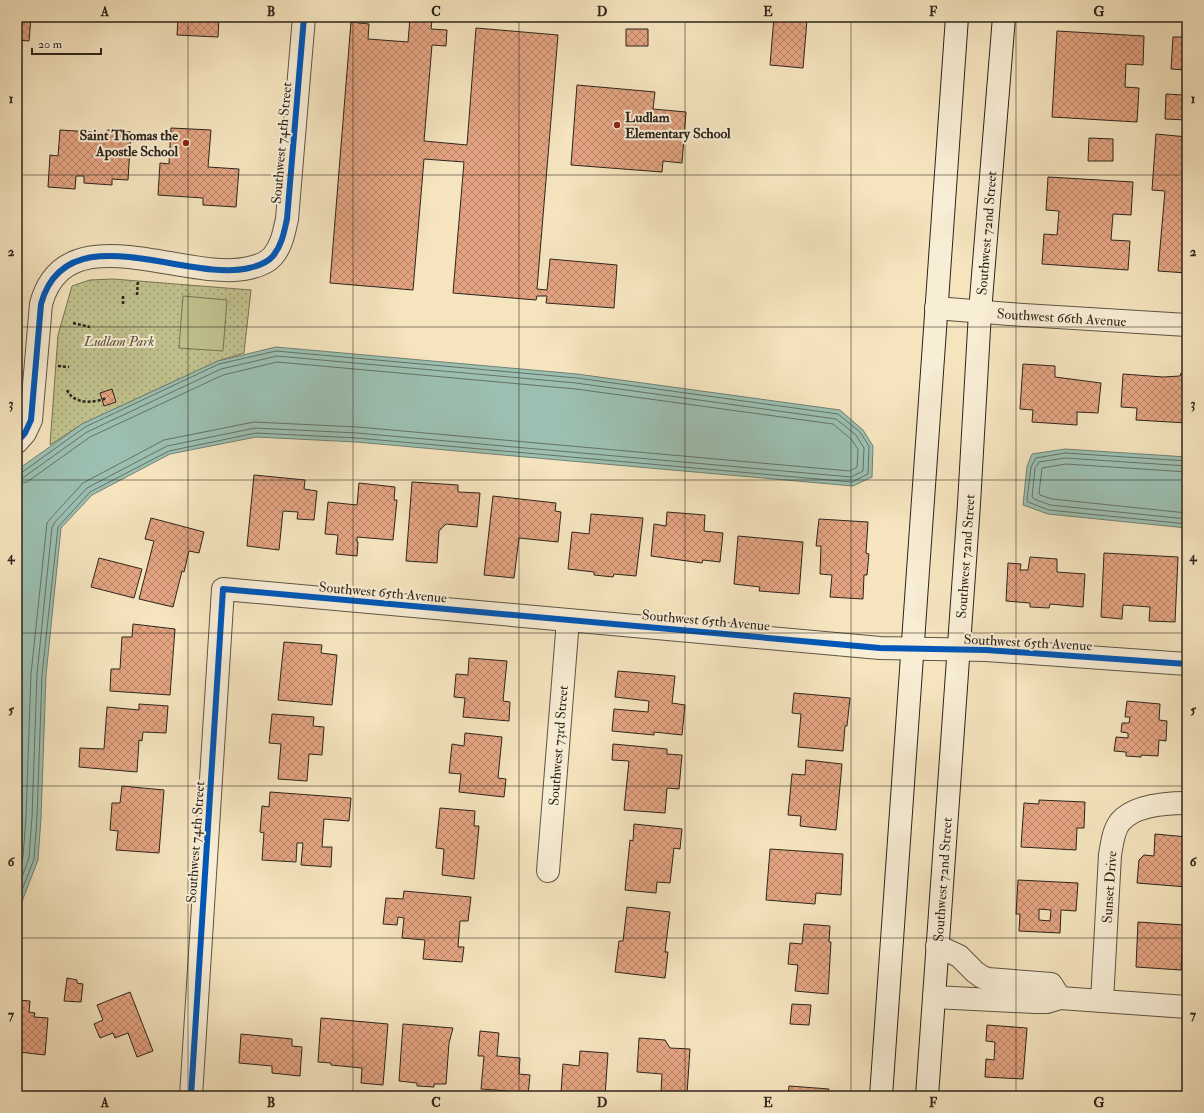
<svg xmlns="http://www.w3.org/2000/svg" width="1204" height="1113" font-family="'IM FELL Double Pica',serif">
	<style>
		.green { fill: url(#green-dots); stroke: #767454 }
		.pitch { fill: #c1c28e; stroke: #767454 }
		.water { fill: #9cbfb1; stroke: #6f8175 }
		.lines { fill: none; stroke-linecap: round; stroke-linejoin: round }
		.shore { stroke: #647266; stroke-width: 1 }
		.building { fill: url(#building-cross-hatch); stroke: #2c251b; fill-rule: evenodd }
		.minor-casing { stroke: #5e5544; stroke-width: 24 }
		.secondary-casing { stroke: #2c251b; stroke-width: 24 }
		.path { stroke: #2c251b; stroke-width: 2.5; stroke-dasharray: 3 2; stroke-linecap: butt }
		.minor { stroke: #f8edd5; stroke-width: 22 }
		.secondary { stroke: #f8edd5; stroke-width: 22 }
		.cycleway-casing { stroke: #f8edd5; stroke-width: 8 }
		.cycleway { stroke: #0057b8; stroke-width: 6 }
		.grid { fill: none; stroke: #2c251b; stroke-width: 1; stroke-opacity: 0.55 }
		.poi-dot { fill: #8f2418; stroke: #f8edd5; stroke-width: 1.5 }
		.labels { text-anchor: middle; stroke-width: 4; stroke-linejoin: round; paint-order: stroke }
		.poi-label { font-size: 14px; font-weight: bold; fill: #2c251b; stroke: #f8edd5; text-anchor: start }
		.street-label { font-size: 14px; fill: #2c251b; stroke: #f8edd5 }
		.park-label { font-size: 14px; font-style: italic; fill: #59543e; stroke: #f8edd5 }
		.neatline { fill: none; stroke: #2c251b; stroke-width: 1.5 }
		.grid-label { font-size: 13px; text-anchor: middle; font-weight: bold; fill: #2c251b }
	</style>
	<defs>
		<pattern id="green-dots" width="8" height="8" patternUnits="userSpaceOnUse"><rect width="8" height="8" fill="#c1c28e"/><path d="M2 2h.1M6 6h.1" fill="none" stroke="#9d9d73" stroke-width="1.8" stroke-linecap="round"/></pattern>
		<pattern id="building-cross-hatch" width="8" height="8" patternUnits="userSpaceOnUse"><rect width="8" height="8" fill="#e4a482"/><path d="M0 0l8 8M0 8l8-8" fill="none" stroke="#b9856a"/></pattern>
	</defs>
	<rect width="100%" height="100%" fill="#f5e4be"/>
	<filter id="stains"><feTurbulence type="fractalNoise" baseFrequency=".005" numOctaves="4"/><feColorMatrix values="0 0 0 0 .2 0 0 0 0 .09 0 0 0 0 .02 0 0 0 .5 -.17"/></filter>
	<radialGradient id="worn" r=".72"><stop offset=".6" stop-color="#630" stop-opacity="0"/><stop offset="1" stop-color="#630" stop-opacity=".3"/></radialGradient>
	<!-- green -->
	<path class="green" d="M113,279L251,290L244,353L218,361L82,424L50,445L58,335L72,286L90,280Z"/>
	<!-- pitch -->
	<path class="pitch" d="M183,296L227,300L223,351L179,348Z"/>
	<!-- water -->
	<path class="water" d="M276,347L577,374L840,410L863,430L873,446L872,477L853,486L356,442L256,437L170,454L92,495L61,528L46,675L41,818L38,860L21,904L17,908V470L82,424L218,361Z
		M1065,449L1187,457V528L1048,514L1023,505L1027,466L1032,454Z"/>
	<g class="lines">
		<!-- shore -->
		<path class="shore" d="M1187,461L1065,453L1036,458L1031,467L1027,500L1028,502L1049,510L1187,524
			M1187,466L1065,458L1039,462L1035,468L1032,497L1034,499L1050,505L1187,519
			M1187,472L1066,464L1042,468L1039,493L1040,495L1052,499L1187,513
			M17,473H21L85,427L219,364L276,351L577,378L838,414L860,432L869,446L868,474L852,482L357,438L256,433L169,451L90,492L58,527L42,675L37,817L34,859L17,903
			M17,478L24,477L87,432L221,369L277,356L576,383L836,419L856,435L864,448L863,471L851,477L357,433L255,428L167,446L87,488L55,522L52,527L37,674L32,817L29,858L17,890
			M17,484L27,482L90,437L223,375L277,362L576,389L833,424L851,439L858,449L857,467L850,471L358,427L254,422L164,440L83,483L51,518L47,523L31,674L26,817L23,857L17,873"/>
	</g>
	<!-- building -->
	<path class="building" d="M17,17H31L29,41L17,40Z
		M178,17H219L218,37L177,35Z
		M774,17L807,20L803,68L770,65Z
		M410,18L432,20L431,29L447,30L446,46L432,45L424,141L467,145L476,28L558,35L537,289L547,290L550,259L617,265L614,308L546,303L547,296H537L536,300L453,293L464,162L424,159L413,290L330,283L351,22L369,24L368,39L408,42Z
		M626,29H648V46H626Z
		M1057,31L1144,36L1143,65L1126,64L1125,87L1139,88L1137,122L1052,117Z
		M1173,37H1187V120L1165,119L1166,94L1183,95L1185,70L1171,69Z
		M577,85L655,92L653,109L686,112L682,163L663,161L662,172L571,165Z
		M171,128L211,130L208,167L239,169L236,207L203,205V198L158,195L160,163L169,164Z
		M60,130L107,133V130L131,132L128,180L112,179V185L84,183V176H76L75,189L48,187L50,155L58,156Z
		M1156,134L1187,137V273L1158,271L1165,191L1152,190Z
		M1089,138L1113,139V161H1088Z
		M1048,177L1133,182L1131,215L1113,214L1111,240L1130,241L1128,270L1042,264L1044,234L1057,235L1059,211L1046,210Z
		M1023,364L1055,366V377L1101,383L1098,413L1077,412V425L1032,422L1033,410L1020,409Z
		M1181,373L1187,374V423L1136,420L1137,408L1121,407L1123,374L1163,377L1180,376Z
		M112,389L116,402L104,406L100,393Z
		M254,475L305,480L304,489L317,491L314,520L297,519L298,512L283,511L279,550L247,546Z
		M412,482L458,485V492L480,493L477,527L446,524L439,531L437,563L406,561Z
		M359,483L395,487L394,500H397L393,540L357,537V542H358L357,556L336,554L338,535L325,534L328,502L357,505Z
		M493,496L556,503L555,511L561,512L558,542L519,538L514,578L484,575Z
		M667,512L705,515L704,531L723,533L720,562L703,560L702,563L651,556L654,524L666,526Z
		M591,514L643,518L636,576L614,574L613,577L594,575V572L568,569L572,532L589,534Z
		M151,518L204,532L199,553L189,551L184,572L182,571L173,607L139,599L154,541L145,539Z
		M819,519L868,522L866,553L869,554L867,575H864L863,599L830,597L832,575L820,574L821,546H816Z
		M738,536L803,542L799,594L759,591L760,587L734,584Z
		M1104,553L1178,557L1175,622L1149,621L1150,607L1123,605L1122,619L1101,617Z
		M1030,557L1057,559V572L1085,574L1083,607L1050,604L1049,608L1030,607V603L1006,601L1008,563L1021,564L1020,570H1028Z
		M99,558L142,569L134,598L91,587Z
		M133,624L175,629L170,695L110,691L111,669H120L122,637H132Z
		M284,642L322,645L321,653L337,655L332,705L278,700Z
		M469,658L507,661L503,701L510,702L509,721L463,717L465,698L454,697L456,674L468,675Z
		M618,671L675,676L672,703L685,705L682,735L654,732V735L612,731L614,709L648,712L649,701L615,697Z
		M794,693L850,698L847,726H845L843,751L798,747L801,714L792,713Z
		M1127,701L1160,704L1159,720L1167,721L1166,741L1159,740L1158,756L1141,755V757L1126,756V752L1114,751L1116,737L1128,738V733L1121,732L1122,723H1129L1130,717H1125Z
		M139,704L168,706L166,733L143,732L142,741L139,740L137,772L79,767L80,748L104,749L107,707L139,710Z
		M272,714L314,717L313,726L324,727L322,755L309,754L307,781L278,779L281,744L269,743Z
		M465,733L502,737L498,778L506,779L504,797L459,792L461,774L449,773L452,744L464,746Z
		M613,744L667,749V754L682,755L679,789L667,788L665,813L624,810L629,761L612,760Z
		M806,760L842,764L836,830L800,826L801,816L788,815L792,774L805,775Z
		M122,786L164,790L159,853L116,850L118,831L110,830L112,803H120Z
		M270,792L351,798L349,821L324,819L322,847H332L331,867L301,865L303,843H297L296,862L262,860L264,833L260,832L262,806L269,807Z
		M1039,800L1085,802L1084,828H1077L1076,850L1021,847L1024,803L1039,804Z
		M440,808L475,811L474,826H479L474,879L442,875L444,849L436,848Z
		M634,824L682,829L680,849L674,848L670,883L657,882L656,893L625,890L630,840L633,841Z
		M1155,834L1187,837V887L1137,883L1139,860L1144,855L1154,856Z
		M770,849L843,854L841,895L816,893L815,904L766,900Z
		M1018,880L1078,883L1076,911L1061,910L1060,933L1019,931L1020,914H1016ZM1039,909L1051,910L1050,921L1039,920Z
		M404,891L471,897L468,921H460L458,947H464L462,962L423,959L425,940L402,938L404,918L398,917L397,925L383,924L386,898L403,899Z
		M627,907L670,912L665,952H668L665,978L615,972L619,941H623Z
		M1138,922L1184,925L1181,970L1136,967Z
		M804,924L830,926L829,942H831L828,994L795,991L798,965L788,964L790,943L802,944Z
		M67,978L77,980V983L83,984L81,1002L64,1001Z
		M130,992L153,1051L137,1057L128,1033L115,1038L113,1033L100,1038L94,1024L103,1020L97,1005Z
		M17,1000L30,1001L29,1012L35,1013L34,1017L48,1018L45,1055L19,1052V1050H17Z
		M792,1004L811,1005L809,1025L790,1024Z
		M321,1018L388,1024L383,1085L361,1083L362,1068L331,1065V1063L318,1062Z
		M403,1024L453,1028L449,1043L446,1084H434V1087L417,1086V1083L399,1081Z
		M987,1025L1027,1028L1023,1079L985,1077L986,1059L994,1060L995,1042L986,1041Z
		M480,1031L499,1033L497,1056L520,1058L519,1074L530,1075L528,1096L508,1094V1091L481,1089L484,1056H478Z
		M241,1034L292,1039V1046L302,1047L300,1076L272,1073V1066L239,1063Z
		M639,1038L665,1040L670,1048L690,1049L687,1094H697V1096H653V1092H661L662,1074L637,1072Z
		M580,1051L608,1053L605,1096H577V1094L561,1093L563,1064L579,1066Z
		M789,1086L829,1089L828,1096H788Z
		M1134,1092L1171,1095V1096H1134Z
		M988,1093L1023,1095L1022,1096H987Z"/>
	<g class="lines">
		<!-- minor casing -->
		<g class="minor-casing">
			<g id="minor">
				<path id="s1" d="M936,308L1009,314L1187,325"/>
				<path d="M17,442L25,433L31,420L41,304C66,212 186,283 249,268C258,266 267,263 273,256C282,245 284,232 287,219L304,17"/>
				<path d="M1187,803C1167,803 1134,805 1120,822C1113,831 1112,844 1110,855L1102,1001L1187,1007"/>
				<path id="s2" d="M548,871L568,620"/>
				<path d="M937,946L959,956L975,972L982,977L988,979L1051,984L1060,998"/>
				<path d="M934,997L1035,1002H1047L1060,998L1102,1001"/>
				<path d="M191,1096L223,589L880,648L986,650L1187,664"/>
			</g>
		</g>
		<!-- secondary casing -->
		<g class="secondary-casing">
			<g id="secondary">
				<path d="M881,1096L957,17"/>
				<path id="s3" d="M927,1096L969,504L980,312L1004,17"/>
			</g>
		</g>
		<!-- path -->
		<path class="path" d="M137,295L138,280
			M123,304V294
			M73,323L90,327
			M58,366L69,367
			M67,390C74,405 94,403 106,398"/>
		<!-- minor -->
		<use href="#minor" class="minor"/>
		<!-- secondary -->
		<use href="#secondary" class="secondary"/>
		<!-- cycleway casing -->
		<g class="cycleway-casing">
			<path id="cycleway" d="M17,442L25,433L31,420L41,304C66,212 186,283 249,268C258,266 267,263 273,256C282,245 284,232 287,219L304,17
				M191,1096L223,589L880,648L986,650L1187,664"/>
		</g>
		<!-- cycleway -->
		<use href="#cycleway" class="cycleway"/>
	</g>
	<!-- grid -->
	<path class="grid" d="M188,17V1096M353,17V1096M519,17V1096M685,17V1096M851,17V1096M1016,17V1096M17,175H1187M17,327H1187M17,480H1187M17,633H1187M17,786H1187M17,938H1187"/>
	<!-- markers -->
	<g class="poi-dot">
		<circle cx="617" cy="125" r="4"/>
		<circle cx="186" cy="143" r="4"/>
	</g>
	<g class="labels">
		<!-- poi labels -->
		<g class="poi-label">
			<text x="625" y="122">Ludlam<tspan x="625" dy="16">Elementary School</tspan></text>
			<text x="178" y="140" text-anchor="end">Saint Thomas the<tspan x="178" dy="16">Apostle School</tspan></text>
		</g>
		<!-- street labels -->
		<g class="street-label">
			<text transform="translate(281 143) rotate(-85)" y="5">Southwest 74th Street</text>
			<text dy="5" stroke="none"><textPath href="#s3" startOffset="865">Southwest 72nd Street</textPath></text>
			<text dy="5" stroke="none"><textPath href="#s1" startOffset="126">Southwest 66th Avenue</textPath></text>
			<text dy="5" stroke="none"><textPath href="#s3" startOffset="541">Southwest 72nd Street</textPath></text>
			<text transform="translate(383 592) rotate(5)" y="5">Southwest 65th Avenue</text>
			<text transform="translate(706 620) rotate(5)" y="5">Southwest 65th Avenue</text>
			<text transform="translate(1028 642) rotate(3)" y="5">Southwest 65th Avenue</text>
			<text dy="5" stroke="none"><textPath href="#s2" startOffset="126">Southwest 73rd Street</textPath></text>
			<text transform="translate(195 842) rotate(-86)" y="5">Southwest 74th Street</text>
			<text dy="5" stroke="none"><textPath href="#s3" startOffset="217">Southwest 72nd Street</textPath></text>
			<text transform="translate(1109 887) rotate(-86)" y="5">Sunset Drive</text>
		</g>
		<!-- park labels -->
		<g class="park-label">
			<text x="119" y="346">Ludlam Park</text>
		</g>
	</g>
	<!-- margin -->
	<rect width="1204" height="1113" fill="none" stroke="#f5e4be" stroke-width="44"/>
	<!-- scale -->
	<path d="M32 48v6h69v-6" fill="none" stroke="#2c251b" stroke-width="2"/>
	<text x="38" y="48" font-size="12" fill="#2c251b" stroke="#f8edd5" stroke-width="3" paint-order="stroke">20 m</text>
	<rect x="22" y="22" width="1160" height="1069" class="neatline"/>
	<g class="grid-label">
		<text x="105" y="16">A</text>
		<text x="271" y="16">B</text>
		<text x="436" y="16">C</text>
		<text x="602" y="16">D</text>
		<text x="768" y="16">E</text>
		<text x="933" y="16">F</text>
		<text x="1099" y="16">G</text>
		<text x="11" y="103">1</text>
		<text x="1193" y="103">1</text>
		<text x="11" y="256">2</text>
		<text x="1193" y="256">2</text>
		<text x="11" y="408">3</text>
		<text x="1193" y="408">3</text>
		<text x="11" y="561">4</text>
		<text x="1193" y="561">4</text>
		<text x="11" y="714">5</text>
		<text x="1193" y="714">5</text>
		<text x="11" y="866">6</text>
		<text x="1193" y="866">6</text>
		<text x="11" y="1019">7</text>
		<text x="1193" y="1019">7</text>
		<text x="105" y="1107">A</text>
		<text x="271" y="1107">B</text>
		<text x="436" y="1107">C</text>
		<text x="602" y="1107">D</text>
		<text x="768" y="1107">E</text>
		<text x="933" y="1107">F</text>
		<text x="1099" y="1107">G</text>
	</g>
	<rect width="100%" height="100%" filter="url(#stains)"/>
	<rect width="100%" height="100%" fill="url(#worn)"/>
</svg>
